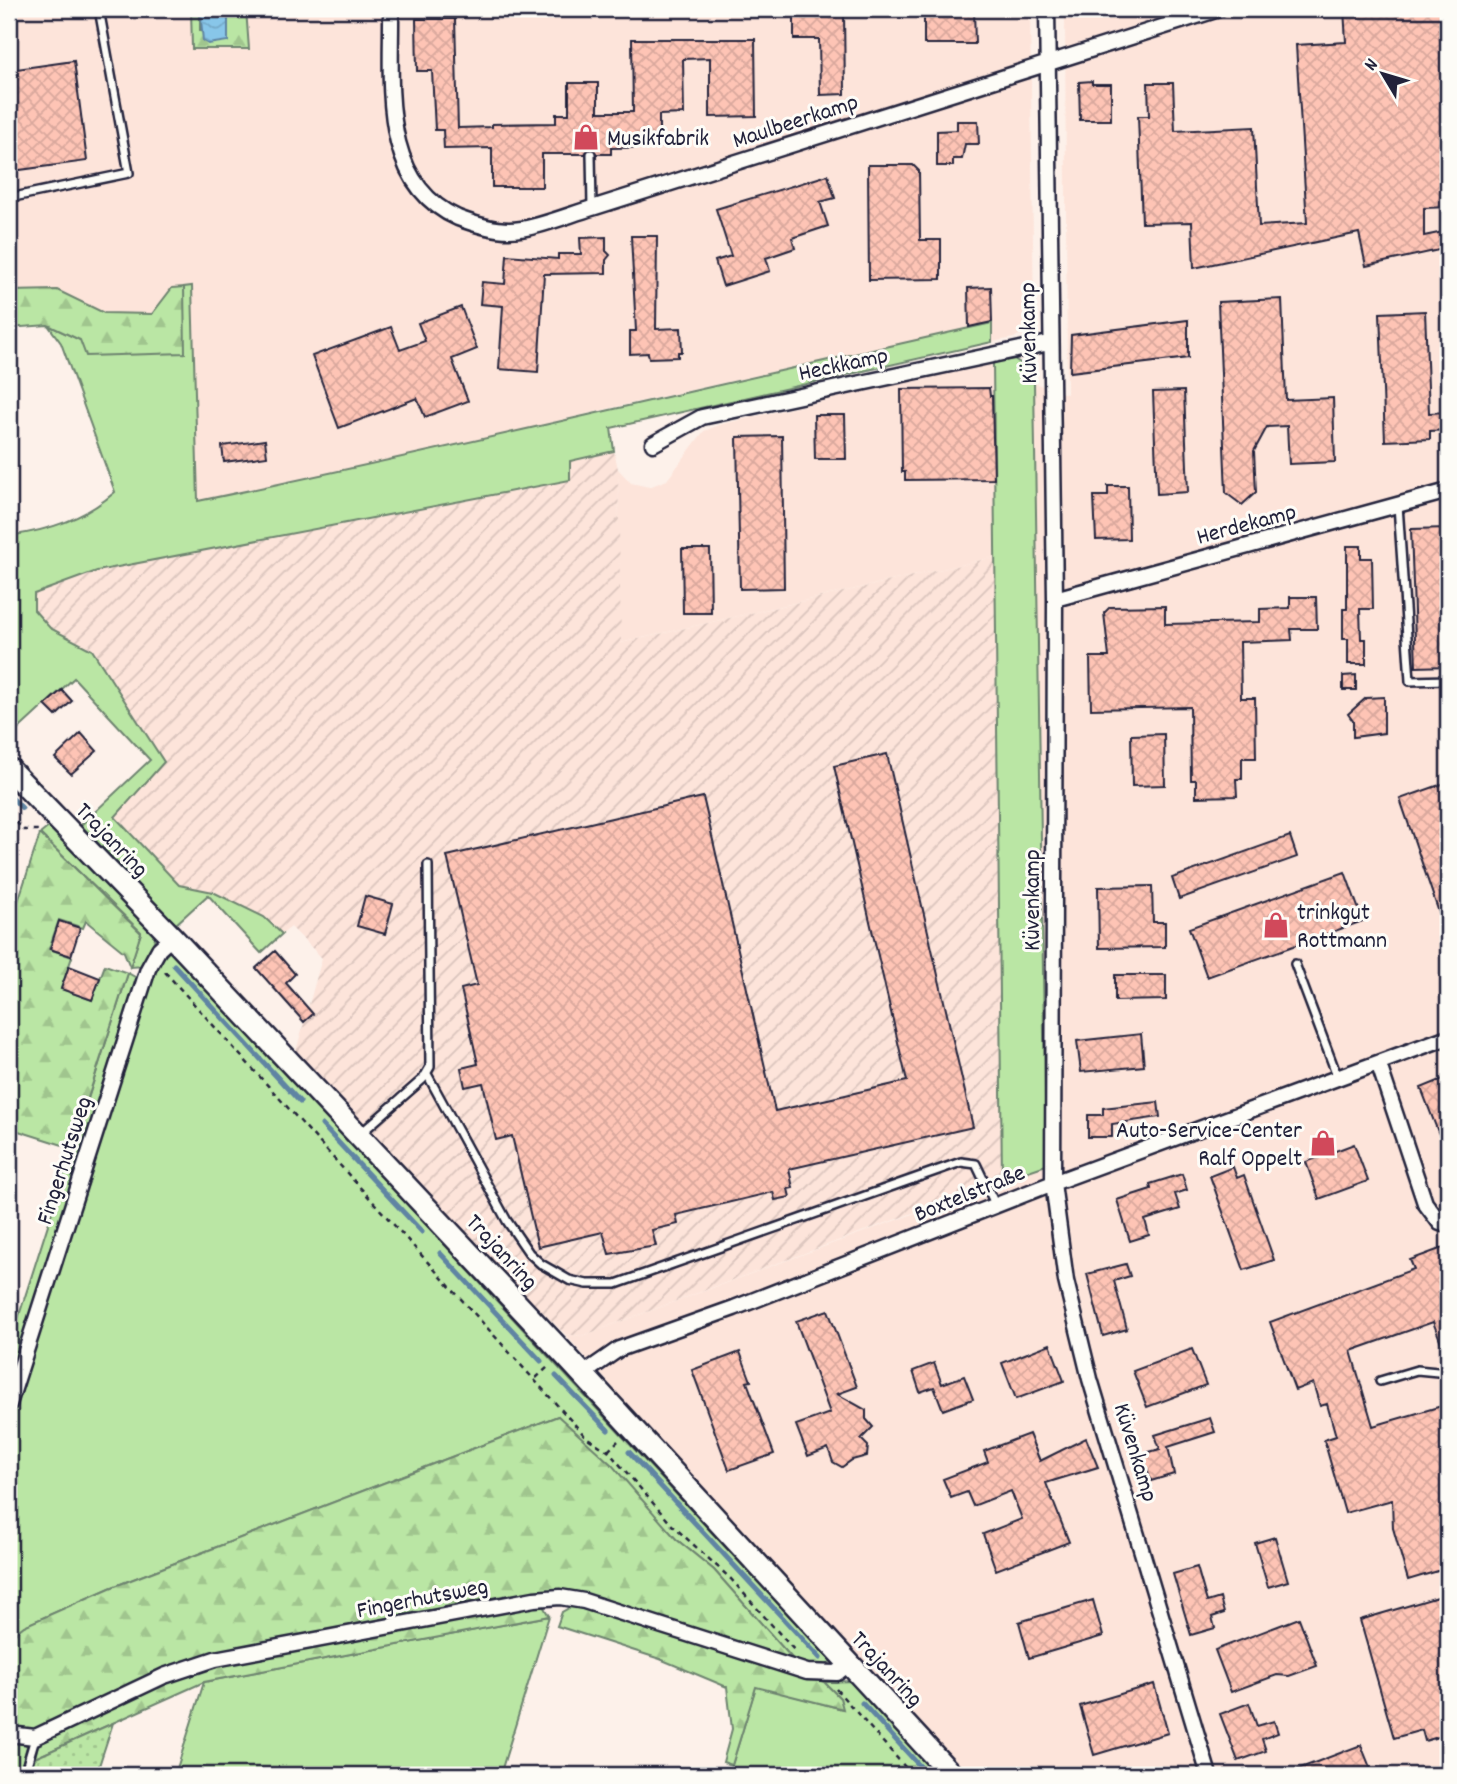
<svg xmlns="http://www.w3.org/2000/svg" width="1457" height="1784" font-family="Dekko,sans-serif">
	<style>
		.built { fill: #fde4da }
		.industrial { fill: url(#industrial-furrows) }
		.grass { fill: #bae6a4; stroke: #6e8470; stroke-width: 2 }
		.forest { fill: url(#forest-firs); stroke: #6e8470; stroke-width: 2 }
		.garden { fill: url(#garden-dots); stroke: #6e8470; stroke-width: 2 }
		.water { fill: url(#water-waves); stroke: #5f84a3; stroke-width: 2 }
		.lines { fill: none; stroke-linecap: round; stroke-linejoin: round }
		.stream { stroke: #5f84a3; stroke-width: 5 }
		.building { fill: url(#building-cross-hatch); stroke: #22223b; stroke-width: 2 }
		.lane-casing { stroke: #22223b; stroke-width: 12 }
		.street-casing { stroke: #22223b; stroke-width: 19 }
		.secondary-casing { stroke: #22223b; stroke-width: 26 }
		.path { stroke: #22223b; stroke-width: 2.5; stroke-dasharray: 5 5; stroke-linecap: butt }
		.lane { stroke: #fdfcf7; stroke-width: 7 }
		.street { stroke: #fdfcf7; stroke-width: 14 }
		.secondary { stroke: #fdfcf7; stroke-width: 21 }
		.labels { text-anchor: middle; stroke-width: 6; stroke-linejoin: round; paint-order: stroke }
		.street-label { font-size: 24px; fill: #22223b; stroke: #fdfcf7 }
		.poi-label { font-size: 24px; fill: #22223b; stroke: #fdfcf7; text-anchor: start }
	</style>
	<defs>
		<pattern id="industrial-furrows" width="10" height="10" patternUnits="userSpaceOnUse" patternTransform="scale(1.75)"><rect width="10" height="10" fill="#fde4da"/><path d="M-1 1l2-2M0 10L10 0M9 11l2-2" fill="none" stroke="#d9c3bc"/></pattern>
		<pattern id="forest-firs" width="22" height="20" patternUnits="userSpaceOnUse" patternTransform="scale(1.75)"><rect width="22" height="20" fill="#bae6a4"/><path d="M5 1l3.5 6h-7zM16 11l3.5 6h-7z" fill="#a0c58e"/></pattern>
		<pattern id="garden-dots" width="8" height="8" patternUnits="userSpaceOnUse" patternTransform="scale(1.75)"><rect width="8" height="8" fill="#bae6a4"/><path d="M2 2h.1M6 6h.1" fill="none" stroke="#a0c58e" stroke-width="1.8" stroke-linecap="round"/></pattern>
		<pattern id="water-waves" width="16" height="10" patternUnits="userSpaceOnUse" patternTransform="scale(1.75)"><rect width="16" height="10" fill="#88c6e9"/><path d="M0 5q4-4 8 0t8 0" fill="none" stroke="#75aac9"/></pattern>
		<pattern id="building-cross-hatch" width="8" height="8" patternUnits="userSpaceOnUse" patternTransform="scale(1.75)"><rect width="8" height="8" fill="#fec4b5"/><path d="M0 0l8 8M0 8l8-8" fill="none" stroke="#d9a89d"/></pattern>
	</defs>
	<rect width="100%" height="100%" fill="#fdf1ea"/>
	<filter id="ink" filterUnits="userSpaceOnUse"><feTurbulence type="fractalNoise" baseFrequency=".0143" numOctaves="2"/><feDisplacementMap in="SourceGraphic" scale="14" xChannelSelector="R" yChannelSelector="G"/><feConvolveMatrix kernelMatrix="1 2 1 2 8 2 1 2 1" color-interpolation-filters="sRGB"/></filter>
	<g filter="url(#ink)">
		<!-- built -->
		<path class="built" d="M9,9H1030L1034,318L1025,331L1014,338L992,342V323L607,409L442,450L198,501L192,286L172,288L152,314L104,313L57,290L9,291Z
			M1065,9H1448V1775H966L795,1592L565,1334L582,1336L1046,1165L1034,383L1067,394Z
			M993,362L995,557L620,643L618,469L631,483L649,487L667,480L704,431L722,424Z"/>
		<!-- industrial -->
		<path class="industrial" d="M614,451L618,469L621,643L995,557L1002,1180L582,1336L565,1334L458,1229L295,1055L322,958L291,927L282,934L264,917L213,892L179,885L115,817L164,762L92,650L50,628L34,610V594L97,571L570,480V461Z"/>
		<!-- grass -->
		<path class="grass" d="M192,286L198,501C464,446 727,382 992,323V342L611,428L614,451L570,461V480L97,571L34,594V610L50,628L92,650L164,762L115,817L179,885L213,892L264,917L282,934L261,953L208,895L175,925L81,825L150,760L74,678L9,738V536C50,530 84,519 115,492L61,343L48,325L80,340L184,353V287Z
			M1014,359L1028,368L1034,383L1046,1165L1002,1180L993,362Z
			M51,825L157,932L145,966L130,967L141,932L40,834Z
			M171,950L831,1661L823,1669L798,1665L714,1570L676,1539L558,1416L110,1588L24,1626L9,1638V1424L149,986L153,968Z
			M128,973L140,980L9,1388V1347Z
			M549,1616L500,1775H175L204,1682Z
			M854,1681L941,1775H729L756,1686L842,1709L840,1698L824,1682Z
			M9,1736L22,1740L27,1746L19,1775H9Z"/>
		<!-- forest -->
		<path class="forest" d="M191,9H200V31L228,41V9H246L249,49H192Z
			M184,287L185,353L86,356L80,340L48,325L9,328V291L57,290L104,313L152,314L172,288Z
			M40,834L141,933L130,967L124,952L86,921L83,928L59,920L49,949L72,957L61,989L92,1000L105,965L128,973L72,1148L9,1128V929Z
			M558,1416L612,1465L676,1539L714,1570L798,1665L573,1594L221,1654L37,1728L24,1731L9,1727V1638L24,1626L110,1588Z
			M542,1604L549,1616L204,1682L35,1758L38,1744L47,1736L148,1688L198,1670Z
			M576,1604L824,1682L840,1698L843,1709L756,1687L732,1765L723,1762L732,1729L727,1687L660,1659L557,1626L562,1612Z"/>
		<!-- garden -->
		<path class="garden" d="M113,1723L96,1775H29L35,1758Z"/>
		<!-- water -->
		<path class="water" d="M200,9H228V41L208,44L203,41Z"/>
		<g class="lines">
			<!-- stream -->
			<path class="stream" d="M9,795L22,808
				M174,965L300,1102
				M322,1125L422,1232
				M440,1253L541,1361
				M556,1376L608,1430
				M629,1452L820,1658
				M862,1703L928,1775"/>
		</g>
		<!-- building -->
		<path class="building" d="M924,9H974L975,44H924Z
			M1344,9H1444L1448,36V207L1424,208V236L1448,231V248L1366,266L1359,233L1194,268L1192,222L1142,223L1138,116H1149L1148,83H1173L1175,131L1254,127L1259,226L1307,223L1296,45L1346,42Z
			M844,13L845,94L820,95L819,39H794V14Z
			M416,19H455L458,128L492,127V124L556,123V114H569V83H598V112H633L632,39H755L756,116L710,117V58L683,59L684,114L659,115V147L611,148V154H597L590,148L585,154H542V187H492V148L444,149L443,130H435L432,71H417Z
			M74,61L87,161L12,171L9,146V70Z
			M1092,81V84H1111V120H1080L1079,82Z
			M957,121H978L979,144H965L962,159H953V166H937V131L957,130Z
			M868,165H913L919,171L920,240H941V279L869,280Z
			M828,175L835,198L820,202L828,226L792,238L795,248L766,258L770,271L723,286L715,261L731,256L716,209Z
			M631,236H657L656,329L681,328L682,352H678V357L649,358L648,353L630,354V331H636Z
			M606,237V251L610,255L606,260V273L544,274L538,372L499,369L503,306L480,304L482,282L505,284L507,255L558,259V254H581L580,238Z
			M991,287L992,322L969,327L968,288Z
			M1282,299L1286,400L1333,398L1335,462L1289,464L1287,426L1267,427L1254,451L1256,492L1242,505L1226,493L1218,302Z
			M461,307L477,349L452,359L468,401L425,417L417,398L339,428L312,356L391,327L400,350L425,341L418,323Z
			M1425,311L1429,413L1448,412V430L1430,431V439L1385,441L1380,313Z
			M1188,320V358L1070,372L1071,335Z
			M989,388L990,396H992L994,479L905,480V472H902L901,389Z
			M1184,391L1188,492L1157,494L1153,392Z
			M814,415H845L846,459H815Z
			M782,436L784,588L740,589L737,437Z
			M265,440L267,456L224,462L222,446Z
			M1108,486H1128L1129,539L1096,540L1094,496H1108Z
			M1448,528V666L1416,667L1411,529Z
			M1347,546H1361V558H1372L1373,609H1360L1361,639H1366V664H1348V639H1343V609H1347Z
			M682,549H710L711,613H683Z
			M1290,597H1316L1317,629H1291L1292,640L1240,642L1241,698H1255L1256,758H1242V779H1236L1237,796L1196,797V780H1191L1190,707L1091,709L1090,657H1109L1104,613L1110,607L1165,606V624L1260,622V609L1290,608Z
			M1356,675V690H1343V676Z
			M62,690L72,701L56,716L45,705Z
			M1384,697V733L1353,737V721L1348,714L1366,698Z
			M81,733L97,751L71,774L55,758Z
			M1164,734L1165,785L1132,786L1131,735Z
			M887,754L973,1127L789,1169L793,1188L788,1189L790,1197L775,1200L773,1192L676,1215L678,1224L652,1230L656,1246L609,1254L603,1232L538,1247L512,1136L496,1140L483,1083L465,1087L461,1068L478,1064L461,989L477,985L447,856L703,797L775,1111L907,1081L834,766Z
			M1448,782V933H1446L1400,799Z
			M1290,836L1297,857L1179,899L1172,878Z
			M1345,872L1363,921L1207,977L1189,928Z
			M1152,886L1153,922H1165V947L1099,948L1098,887Z
			M365,896L393,904L385,934L357,926Z
			M59,921L80,928L71,956L50,949Z
			M275,951L295,974L286,983L313,1014L304,1022L256,968Z
			M69,966L100,978L92,1000L61,989Z
			M1115,975H1166V1000L1115,1001Z
			M1141,1034L1144,1066L1081,1072L1077,1041Z
			M1448,1077V1155H1447L1421,1088Z
			M1158,1102L1160,1117L1112,1124V1137H1088V1115H1103V1108Z
			M1354,1144L1368,1181L1319,1199L1306,1162Z
			M1233,1167L1237,1178L1244,1175L1274,1260L1244,1270L1210,1176Z
			M1182,1174L1187,1190L1175,1194L1180,1209L1145,1220L1149,1235L1130,1241L1117,1200L1151,1189L1150,1184Z
			M1448,1246V1360L1433,1322L1351,1351L1373,1426L1445,1405L1448,1415V1568L1408,1580L1393,1528L1392,1500L1345,1513L1324,1440L1336,1436L1327,1404L1320,1406L1313,1383L1295,1390L1270,1322L1414,1269L1410,1260Z
			M1126,1264L1130,1276L1114,1281L1127,1329L1103,1336L1087,1274Z
			M828,1310L857,1387L837,1394L866,1410V1419L873,1427L861,1439L868,1446L867,1456L852,1460L842,1467L833,1462L828,1448L808,1456L796,1425L830,1413L796,1321Z
			M1050,1344L1064,1381L1016,1399L1002,1363Z
			M1192,1349L1206,1385L1147,1407L1133,1371Z
			M740,1352L751,1381L747,1382L774,1454L729,1470L692,1370Z
			M934,1363L942,1384L964,1376L973,1399L943,1410L934,1387L920,1392L913,1371Z
			M1210,1418L1215,1432L1168,1447L1174,1474L1151,1481L1142,1454L1160,1449L1155,1435Z
			M1029,1434L1040,1461L1086,1438L1098,1467L1046,1483L1069,1542L996,1570L983,1534L1022,1519L1011,1491L973,1506L967,1492L951,1498L943,1479L988,1462L984,1451Z
			M1275,1537L1288,1581L1268,1587L1255,1543Z
			M1197,1567L1207,1602L1220,1598L1224,1613L1212,1617L1215,1628L1191,1635L1173,1574Z
			M1441,1596L1448,1621V1734L1425,1741L1422,1730L1394,1738L1360,1620Z
			M1093,1600L1103,1636L1029,1658L1019,1622Z
			M1299,1618L1317,1666L1289,1676L1277,1675L1231,1692L1215,1650Z
			M1154,1684L1168,1733L1094,1755L1080,1706Z
			M1249,1703L1257,1726L1274,1721L1278,1733L1262,1739L1266,1751L1238,1761L1220,1714Z
			M1361,1745L1373,1775H1285V1774Z"/>
		<g class="lines">
			<!-- lane casing -->
			<g class="lane-casing">
				<path id="lane" d="M591,154L592,208
					M9,198L129,173L99,9
					M1398,505L1410,681L1448,680
					M1295,964L1338,1078
					M427,1074L507,1221L529,1253L541,1264L569,1280L587,1284H616L961,1162L976,1164L996,1206
					M359,1135L423,1079L430,1067L428,865
					M1380,1381L1417,1370L1448,1373
					M24,1775L35,1738"/>
			</g>
			<!-- street casing -->
			<g class="street-casing">
				<path id="street" d="M391,9C392,80 378,183 458,218C474,224 492,230 509,230C532,230 568,215 592,208L1219,9
					M1047,9L1055,599L1053,1183L1066,1281L1090,1379L1209,1775
					M653,444L702,417L1049,343
					M1055,599L1448,491
					M1379,1065L1425,1203L1440,1223L1448,1225
					M583,1374L619,1349L734,1308L1053,1183L1448,1037
					M9,1404L148,969L159,949L172,937
					M9,1734L35,1737L164,1676L215,1659L534,1599L560,1597L584,1601L807,1672L837,1673L848,1664"/>
			</g>
			<!-- secondary casing -->
			<g class="secondary-casing">
				<path id="secondary" d="M9,769L172,937L564,1354L952,1775"/>
			</g>
			<!-- path -->
			<path class="path" d="M9,815L24,830H42
				M165,972L586,1437L608,1451L672,1525L731,1579L795,1651
				M536,1378L549,1366
				M608,1451L618,1441
				M836,1689L912,1775"/>
			<!-- lane -->
			<use href="#lane" class="lane"/>
			<!-- street -->
			<use href="#street" class="street"/>
			<!-- secondary -->
			<use href="#secondary" class="secondary"/>
		</g>
	</g>
	<!-- icons -->
	<defs>
		<g id="shop-bare" transform="scale(2.1)"><path d="M-5-2.5h2.3a2.7 3.5 0 0 1 5.4 0H5L5.5 6h-11ZM-1.5-2.5h3a1.5 2.3 0 0 0-3 0Z" fill="#d1495b" stroke="#fdfcf7" stroke-width="2.5" paint-order="stroke"/></g>
	</defs>
	<g fill-rule="evenodd">
		<use href="#shop-bare" x="586" y="137"/>
		<use href="#shop-bare" x="1276" y="925"/>
		<use href="#shop-bare" x="1323" y="1143"/>
	</g>
	<g class="labels">
		<!-- street labels -->
		<g class="street-label">
			<text transform="translate(795 120) rotate(-18)" y="8">Maulbeerkamp</text>
			<text transform="translate(1027 333) rotate(-91)" y="8">Küvenkamp</text>
			<text transform="translate(843 363) rotate(-12)" y="8">Heckkamp</text>
			<text transform="translate(1246 523) rotate(-15)" y="8">Herdekamp</text>
			<text transform="translate(113 839) rotate(46)" y="8">Trajanring</text>
			<text transform="translate(1031 900) rotate(-90)" y="8">Küvenkamp</text>
			<text transform="translate(63 1160) rotate(-72)" y="8">Fingerhutsweg</text>
			<text transform="translate(969 1192) rotate(-22)" y="8">Boxtelstraße</text>
			<text transform="translate(503 1251) rotate(47)" y="8">Trajanring</text>
			<text transform="translate(1137 1452) rotate(73)" y="8">Küvenkamp</text>
			<text transform="translate(422 1597) rotate(-11)" y="8">Fingerhutsweg</text>
			<text transform="translate(888 1668) rotate(47)" y="8">Trajanring</text>
		</g>
		<!-- poi labels -->
		<g class="poi-label">
			<text x="607" y="145">Musikfabrik</text>
			<text x="1297" y="919">trinkgut<tspan x="1297" dy="28">Rottmann</tspan></text>
			<text x="1302" y="1137" text-anchor="end">Auto-Service-Center<tspan x="1302" dy="28">Ralf Oppelt</tspan></text>
		</g>
	</g>
	<!-- margin -->
	<rect width="1457" height="1784" fill="none" stroke="#fdfcf7" stroke-width="35"/>
	<rect x="18" y="18" width="1422" height="1749" fill="none" stroke="#22223b" stroke-width="2.5" filter="url(#ink)"/>
	<!-- north arrow -->
	<g transform="translate(1383 74) rotate(308)" stroke="#fdfcf7" stroke-width="5" paint-order="stroke">
	<path d="M0-5L12 26L0 18L-12 26Z" fill="#22223b"/>
	<text y="-10" font-size="19" font-weight="bold" text-anchor="middle" fill="#22223b">N</text>
	</g>
</svg>
